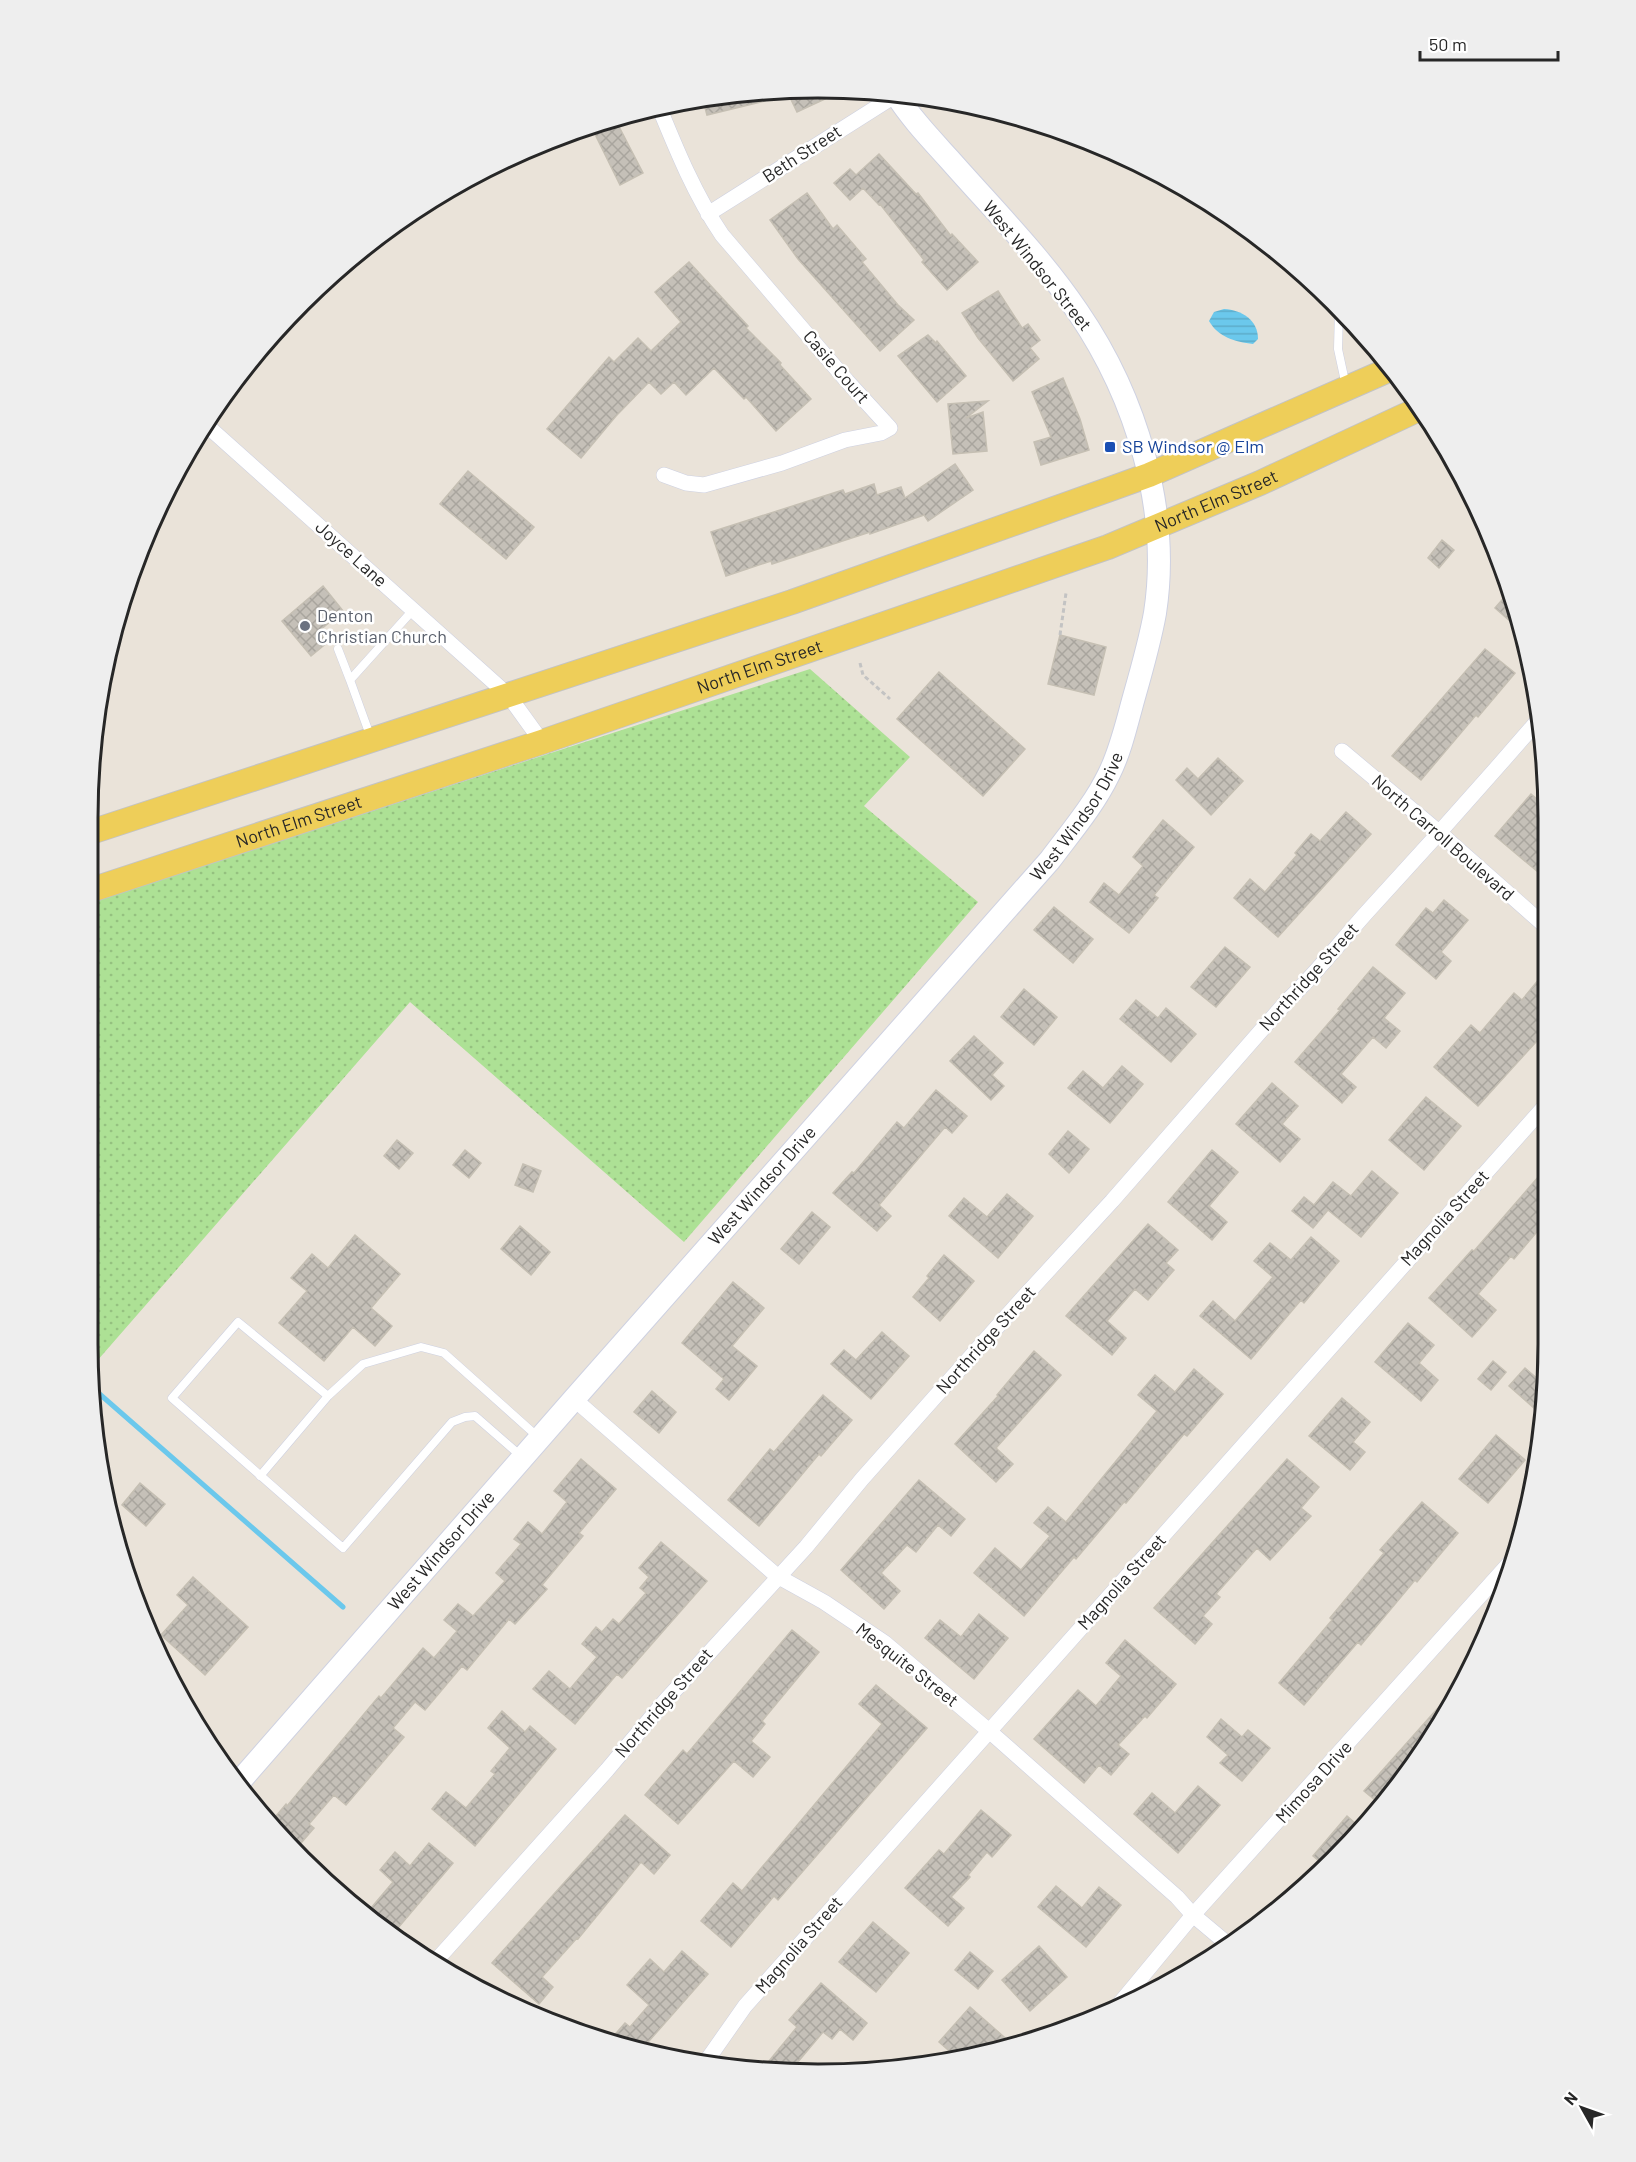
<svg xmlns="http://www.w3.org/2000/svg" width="1636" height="2162" font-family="Barlow,sans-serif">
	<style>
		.grass { fill: url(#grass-dots) }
		.water { fill: url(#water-rules) }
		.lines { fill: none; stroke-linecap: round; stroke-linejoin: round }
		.stream { stroke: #6bc8ec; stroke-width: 5 }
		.building { fill: url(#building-cross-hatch); stroke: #c5bfb3; stroke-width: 1.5 }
		.lane-casing { stroke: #ced1e1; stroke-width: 9 }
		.street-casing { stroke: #ced1e1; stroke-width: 16 }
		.secondary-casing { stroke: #ced1e1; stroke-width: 24 }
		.primary-casing { stroke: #c3c3c3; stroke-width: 26 }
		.path { stroke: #c3c3c3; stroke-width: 3; stroke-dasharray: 4.5 3; stroke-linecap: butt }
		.lane { stroke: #fff; stroke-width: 8 }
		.street { stroke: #fff; stroke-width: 15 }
		.secondary { stroke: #fff; stroke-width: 22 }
		.primary { stroke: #eece59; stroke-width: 24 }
		.transit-dot { fill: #1a4fb4; stroke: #fff; stroke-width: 2 }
		.worship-dot { fill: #6b7280; stroke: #fff; stroke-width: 2 }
		.labels { text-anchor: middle; stroke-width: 5; stroke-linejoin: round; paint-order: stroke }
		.street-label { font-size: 18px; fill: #272727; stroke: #fff }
		.transit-label { font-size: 18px; fill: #164399; stroke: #fff; text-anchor: start }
		.worship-label { font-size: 18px; fill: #5b616d; stroke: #fff; text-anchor: start }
		.rim { fill: none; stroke: #272727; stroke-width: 3 }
	</style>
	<defs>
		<pattern id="grass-dots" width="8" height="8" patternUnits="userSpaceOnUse" patternTransform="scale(1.5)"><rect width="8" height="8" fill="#ade195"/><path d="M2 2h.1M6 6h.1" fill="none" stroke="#95c180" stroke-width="1.8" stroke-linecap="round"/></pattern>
		<pattern id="water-rules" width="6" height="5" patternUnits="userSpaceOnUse" patternTransform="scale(1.5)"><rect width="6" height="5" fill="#6bc8ec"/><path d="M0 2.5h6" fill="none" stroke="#5dacca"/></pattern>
		<pattern id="building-cross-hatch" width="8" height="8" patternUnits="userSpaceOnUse" patternTransform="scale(1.5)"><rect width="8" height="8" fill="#c5c0b8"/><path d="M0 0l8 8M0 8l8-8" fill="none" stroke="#a9a59e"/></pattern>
	</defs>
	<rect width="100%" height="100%" fill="#eae3d9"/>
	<!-- grass -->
	<path class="grass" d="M810,669L910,757L864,806L978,902L684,1242L410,1002L90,1369L87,1344L88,903Z"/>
	<!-- water -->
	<path class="water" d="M1224,309C1242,310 1258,320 1258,339L1253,344C1235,342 1218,337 1209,321L1214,312Z"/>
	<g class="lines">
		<!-- stream -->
		<path class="stream" d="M95,1390L343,1607"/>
	</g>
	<!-- building -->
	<path class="building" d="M786,89H793L842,91L797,112Z
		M763,90L765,101L707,115L703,100Z
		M614,117L643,173L620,185L592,128Z
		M879,154L916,194L918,193L951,236L952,234L978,262L947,290L922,262L924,260L880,204L879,205L863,188L850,200L834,183L850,169L856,175Z
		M807,193L833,229L837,225L866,259L862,262L898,305L914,320L880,351L798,259L770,220Z
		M689,262L748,326L746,328L781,363L780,365L811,399L776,431L746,397L744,399L714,368L686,395L674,382L661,394L649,382L616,416L581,458L547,429L609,357L614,362L638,338L651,351L681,322L655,292Z
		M998,291L1022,328L1028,324L1040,340L1030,348L1039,359L1013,381L978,338L962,313Z
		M928,335L936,343L937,341L966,376L937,402L898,356Z
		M1063,378L1080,419L1089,450L1041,465L1034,442L1051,437L1032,392Z
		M988,401L966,418L983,412L987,451L953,454L948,404Z
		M955,464L973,490L928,521L924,515L870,534V532L772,564L771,561L726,576L711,532L843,490L845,494L874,484L877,495L901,487L905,498Z
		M468,471L534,527L506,559L440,504Z
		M1442,540L1454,550L1439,568L1428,558Z
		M323,586L343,611L319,631L328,642L311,656L282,621Z
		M1508,593L1512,606L1518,628L1495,608Z
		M1060,635L1106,647L1094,695L1048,684Z
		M1485,649L1515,673L1478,717L1476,715L1421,780L1392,756Z
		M939,672L1025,749L983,796L897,719Z
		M1218,758L1243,781L1211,815L1176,780L1187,768L1198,779Z
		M1531,794L1543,804L1544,877L1495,836Z
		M1346,812L1371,834L1278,937L1234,898L1250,879L1265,892L1297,855L1295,853L1311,834L1320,841Z
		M1163,820L1194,847L1154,895L1158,898L1129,933L1090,902L1104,883L1119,895L1143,866L1133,857Z
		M1444,900L1468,920L1441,952L1451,961L1436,979L1396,945L1426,908L1433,913Z
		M1054,907L1093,939L1073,963L1034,930Z
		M1225,947L1250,967L1216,1007L1191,987Z
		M1373,967L1405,993L1384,1018L1400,1031L1386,1048L1373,1037L1341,1074L1356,1087L1342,1103L1295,1062L1340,1010L1338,1009Z
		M1544,973L1545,1032L1478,1106L1434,1067L1471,1025L1480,1033L1514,993L1522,1000Z
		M1024,989L1057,1017L1034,1045L1001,1017Z
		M1136,1000L1158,1018L1166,1008L1196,1034L1171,1062L1120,1019Z
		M974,1036L1003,1063L992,1075L1004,1086L991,1100L950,1061Z
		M1122,1066L1143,1084L1110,1123L1068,1088L1083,1071L1103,1088Z
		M1272,1083L1298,1106L1282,1124L1300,1139L1280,1162L1236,1124Z
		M936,1090L967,1116L952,1133L945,1127L879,1205L891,1216L877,1231L833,1193L852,1172L854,1173L897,1122L904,1128Z
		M1426,1097L1461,1126L1424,1170L1389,1140Z
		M1068,1131L1089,1149L1069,1173L1049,1154Z
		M397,1140L413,1153L399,1169L384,1156Z
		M465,1150L481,1163L469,1178L453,1165Z
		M1212,1150L1238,1172L1209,1206L1227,1222L1212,1240L1168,1202Z
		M523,1164L541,1171L533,1192L515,1185Z
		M1546,1168V1221L1514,1259L1511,1256L1478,1294L1496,1310L1472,1337L1429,1298L1472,1250L1474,1251Z
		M1372,1171L1398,1193L1361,1237L1328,1210L1313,1228L1292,1211L1304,1197L1314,1205L1333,1182L1351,1196Z
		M1007,1194L1033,1216L998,1258L949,1216L964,1198L987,1217Z
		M812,1212L830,1227L799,1264L781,1249Z
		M1148,1224L1178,1250L1166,1263L1174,1270L1148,1300L1135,1289L1107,1321L1126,1338L1112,1355L1066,1316Z
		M520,1226L550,1252L531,1275L501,1249Z
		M355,1235L400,1274L371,1308L392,1326L375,1346L353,1327L324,1361L279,1323L307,1291L291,1278L312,1254L328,1268Z
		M1311,1237L1339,1261L1304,1303L1301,1300L1251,1359L1200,1316L1213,1301L1235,1321L1273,1277L1254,1261L1270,1243L1291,1260Z
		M944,1255L974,1281L940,1321L913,1297L929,1278L927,1276Z
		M733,1282L764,1308L732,1346L757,1366L729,1400L716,1389L724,1379L682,1343Z
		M1408,1323L1434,1345L1419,1363L1438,1380L1421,1401L1375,1362Z
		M882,1332L909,1356L871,1399L831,1364L844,1350L856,1360Z
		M1034,1351L1061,1375L996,1448L1013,1464L996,1482L955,1444L998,1396L997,1395Z
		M1493,1361L1506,1372L1491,1390L1478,1379Z
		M1525,1368L1547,1387L1543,1416L1509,1386Z
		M1194,1369L1223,1394L1187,1436L1184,1434L1126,1503L1124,1502L1076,1559L1074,1557L1024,1616L974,1573L995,1548L1021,1570L1050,1536L1034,1523L1048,1507L1066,1522L1157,1411L1138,1395L1155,1375L1175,1392Z
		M652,1391L676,1412L659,1433L634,1412Z
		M823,1395L852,1420L821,1456L819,1454L759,1526L728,1500L770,1449L774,1452Z
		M1342,1398L1370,1422L1353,1442L1365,1452L1350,1470L1309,1436Z
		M1496,1435L1525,1460L1488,1503L1459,1479Z
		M581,1459L616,1489L579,1533L583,1536L542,1585L547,1589L515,1624L509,1619L467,1670L462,1666L425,1710L415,1702L393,1728L404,1737L346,1805L334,1795L309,1824L314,1828L294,1851L271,1822L286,1804L287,1806L379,1696L381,1698L423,1648L434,1658L457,1631L444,1620L458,1604L473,1616L505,1581L496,1573L521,1544L514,1539L528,1522L542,1534L567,1502L554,1491Z
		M1287,1459L1319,1487L1301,1508L1311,1516L1270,1560L1257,1548L1216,1594L1220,1597L1203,1616L1212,1624L1195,1644L1154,1608Z
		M919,1480L965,1519L951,1536L938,1525L916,1552L907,1545L881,1573L900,1591L884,1609L841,1570Z
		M140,1483L165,1504L146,1526L122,1505Z
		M1422,1502L1458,1533L1417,1582L1415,1580L1361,1645L1358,1642L1304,1705L1279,1683L1332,1620L1330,1618L1384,1553L1380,1550Z
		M661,1542L707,1581L622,1678L617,1674L575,1724L533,1689L549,1671L570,1689L597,1657L582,1644L596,1627L602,1632L613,1619L619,1624L646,1593L640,1588L649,1577L639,1568Z
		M193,1577L248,1627L205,1675L161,1635L188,1605L177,1595Z
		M979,1614L1008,1638L974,1679L925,1638L940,1620L961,1637Z
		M792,1630L819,1652L762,1721L765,1724L751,1741L770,1757L753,1777L734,1761L678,1824L645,1795L683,1750L687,1754Z
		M1125,1640L1176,1684L1147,1718L1145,1716L1118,1745L1129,1754L1111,1775L1099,1765L1084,1783L1034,1739L1078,1690L1096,1706L1121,1676L1106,1663Z
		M876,1685L927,1728L778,1900L774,1896L731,1947L701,1921L733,1883L742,1891L882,1724L859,1704Z
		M1445,1700L1453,1706L1451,1709L1382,1806L1364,1791Z
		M502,1711L525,1732L530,1726L556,1749L475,1846L432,1809L446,1792L466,1808L495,1774L491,1771L510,1748L488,1728Z
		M1221,1719L1242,1737L1248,1730L1270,1748L1242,1781L1220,1763L1228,1755L1207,1737Z
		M1198,1786L1220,1805L1178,1853L1134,1814L1152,1793L1175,1813Z
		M981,1810L1011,1835L992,1857L987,1852L968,1875L970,1877L951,1897L964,1908L948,1926L905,1888L939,1850L944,1854Z
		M625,1815L670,1855L654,1874L641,1862L578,1939L577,1938L542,1977L553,1987L539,2004L492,1963Z
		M1347,1816L1363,1830L1325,1866L1313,1856Z
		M429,1843L453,1863L392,1935L366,1914L393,1882L380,1870L395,1852L410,1866Z
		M1056,1886L1082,1908L1099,1887L1121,1905L1086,1947L1038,1907Z
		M873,1922L909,1953L876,1992L839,1962Z
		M1039,1946L1067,1977L1030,2011L1002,1980Z
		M682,1951L708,1974L642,2049L611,2039L625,2023L630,2027L649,2005L627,1985L650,1959L664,1972Z
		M970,1952L993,1971L978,1989L955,1970Z
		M821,1983L867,2023L853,2040L840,2029L832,2039L823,2032L792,2069L764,2067L797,2027L789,2020Z
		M970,2007L1012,2044L955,2056L939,2042Z"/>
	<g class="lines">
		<!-- lane casing -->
		<g class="lane-casing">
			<path id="lane" d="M1339,311L1338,349L1346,386
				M338,649L350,680
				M371,738L350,680L413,610
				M328,1396L238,1322L172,1398L343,1548L452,1422L465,1417L475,1416L522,1457
				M260,1476L328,1396L363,1364L421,1347L444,1353L538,1437"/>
		</g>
		<!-- street casing -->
		<g class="street-casing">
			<path id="street" d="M659,107C677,151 695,195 722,235L847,381L890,428L881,433L845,440L782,463L704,485L686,483L664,475
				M708,214L896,95
				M204,423L508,695L542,742
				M1342,751L1441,834L1544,925
				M574,1399L777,1576L824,1602L885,1643L988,1730L1177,1897L1193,1915L1230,1946
				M433,1964L607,1770L665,1701L806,1547L862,1479L1021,1300L1112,1201L1287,1001C1316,974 1340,942 1367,912C1426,848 1484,783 1541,717
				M1116,2008L1193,1915L1514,1558
				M705,2063L745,2006L1545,1106"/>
		</g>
		<!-- secondary casing -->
		<g class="secondary-casing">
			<g id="secondary">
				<path id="s1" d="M240,1781L574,1399L1050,860C1071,832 1094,805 1109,774C1121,750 1127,722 1134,697C1142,669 1150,641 1155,613C1171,510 1136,397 1078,312C1041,257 993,209 949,159C930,138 910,117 895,93"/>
			</g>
		</g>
		<!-- primary casing -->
		<g class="primary-casing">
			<g id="primary">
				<path d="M88,833L792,602L1113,488L1149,475L1393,368"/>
				<path id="s2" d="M88,891L542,742L1108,547L1260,483L1419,409"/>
			</g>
		</g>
		<!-- path -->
		<path class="path" d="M1060,635L1066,593
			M860,663L863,675L890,699"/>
		<!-- lane -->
		<use href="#lane" class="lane"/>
		<!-- street -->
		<use href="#street" class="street"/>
		<!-- secondary -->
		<use href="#secondary" class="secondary"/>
		<!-- primary -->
		<use href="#primary" class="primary"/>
	</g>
	<!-- markers -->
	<rect class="transit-dot" x="1104" y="441" width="12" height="12" rx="3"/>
	<circle class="worship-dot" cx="305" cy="626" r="6"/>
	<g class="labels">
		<!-- street labels -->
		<g class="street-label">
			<text transform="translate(802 154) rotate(-33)" y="6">Beth Street</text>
			<text transform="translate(1037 266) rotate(51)" y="6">West Windsor Street</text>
			<text transform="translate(836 367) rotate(49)" y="6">Casie Court</text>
			<text dy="6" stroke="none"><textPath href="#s2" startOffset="1194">North Elm Street</textPath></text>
			<text transform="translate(351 554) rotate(42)" y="6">Joyce Lane</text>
			<text dy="6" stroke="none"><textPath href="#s2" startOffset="708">North Elm Street</textPath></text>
			<text dy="6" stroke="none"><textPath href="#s1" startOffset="1278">West Windsor Drive</textPath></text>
			<text dy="6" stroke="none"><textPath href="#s2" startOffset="222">North Elm Street</textPath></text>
			<text transform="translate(1443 838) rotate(41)" y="6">North Carroll Boulevard</text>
			<text transform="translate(1309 977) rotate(-48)" y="6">Northridge Street</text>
			<text dy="6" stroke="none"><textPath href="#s1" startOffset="792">West Windsor Drive</textPath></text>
			<text transform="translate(1445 1218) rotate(-48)" y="6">Magnolia Street</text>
			<text transform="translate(986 1340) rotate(-48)" y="6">Northridge Street</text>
			<text dy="6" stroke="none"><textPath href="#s1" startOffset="306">West Windsor Drive</textPath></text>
			<text transform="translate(1122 1582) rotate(-48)" y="6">Magnolia Street</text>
			<text transform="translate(907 1665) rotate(38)" y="6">Mesquite Street</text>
			<text transform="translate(664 1703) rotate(-49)" y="6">Northridge Street</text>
			<text transform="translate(1314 1782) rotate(-48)" y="6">Mimosa Drive</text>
			<text transform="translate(799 1945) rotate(-49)" y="6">Magnolia Street</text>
		</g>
		<!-- transit labels -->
		<g class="transit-label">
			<text x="1122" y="453">SB Windsor @ Elm</text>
		</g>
		<!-- worship labels -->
		<g class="worship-label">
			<text x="317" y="622">Denton<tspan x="317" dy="21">Christian Church</tspan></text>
		</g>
	</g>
	<!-- crop -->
	<path d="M0 0H1636V2162H0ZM818 98H818A720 720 0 0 1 1538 818V1344A720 720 0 0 1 818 2064H818A720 720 0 0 1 98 1344V818A720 720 0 0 1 818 98Z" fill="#eee" fill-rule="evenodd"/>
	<path class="rim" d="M818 98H818A720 720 0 0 1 1538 818V1344A720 720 0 0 1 818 2064H818A720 720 0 0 1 98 1344V818A720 720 0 0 1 818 98Z"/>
	<!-- north arrow -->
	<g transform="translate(1582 2108) rotate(310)" stroke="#ffffff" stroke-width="4.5" paint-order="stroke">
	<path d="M0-4.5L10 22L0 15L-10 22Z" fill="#272727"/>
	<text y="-9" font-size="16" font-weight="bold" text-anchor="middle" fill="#272727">N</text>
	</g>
	<!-- scale -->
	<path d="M1420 51v9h138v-9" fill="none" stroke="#272727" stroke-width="3"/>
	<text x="1429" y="51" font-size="18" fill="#272727" stroke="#ffffff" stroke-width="4.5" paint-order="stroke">50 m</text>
</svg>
